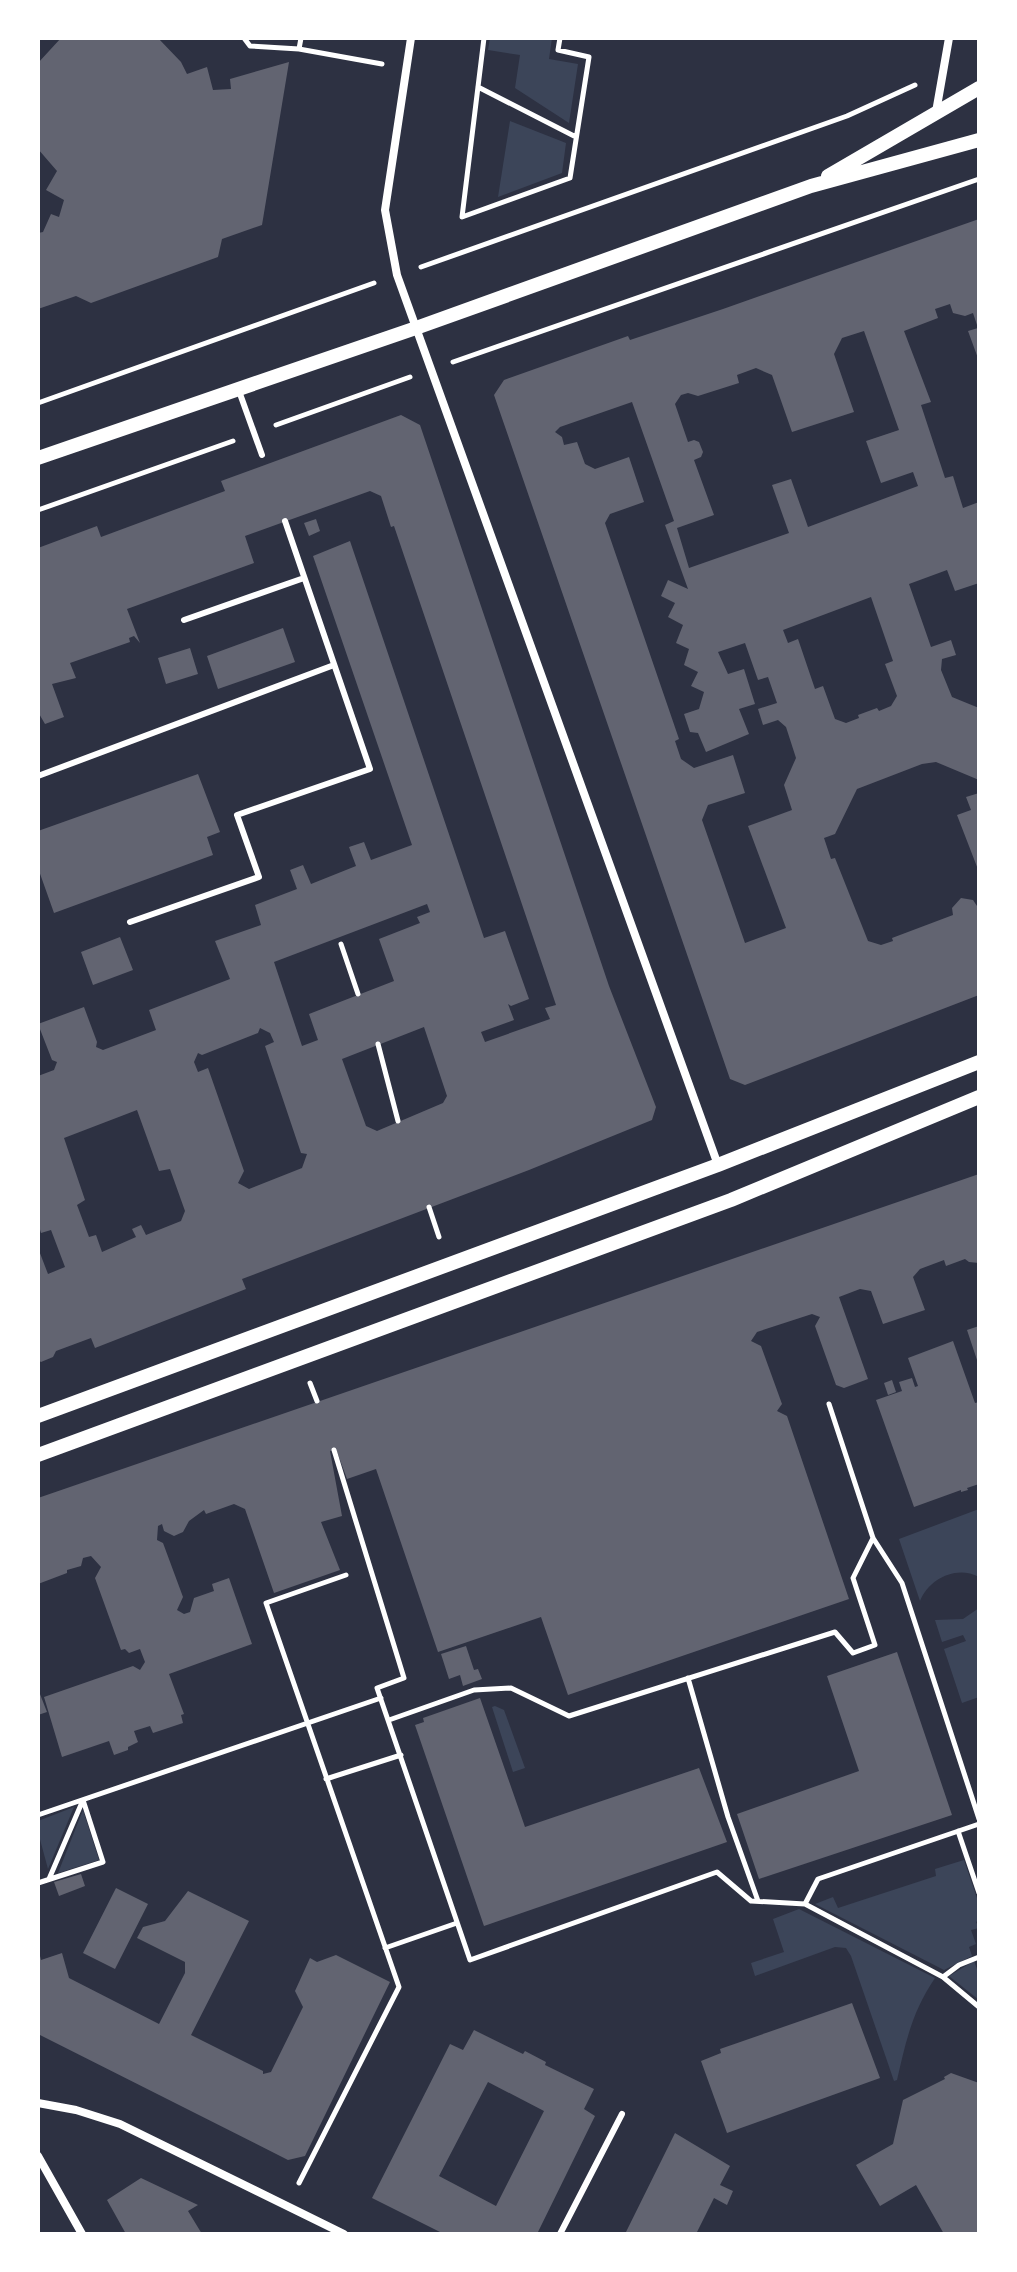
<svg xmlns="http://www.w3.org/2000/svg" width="1017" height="2272" font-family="Barlow,sans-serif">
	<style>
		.green { fill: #3c4559 }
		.building { fill: #626471; fill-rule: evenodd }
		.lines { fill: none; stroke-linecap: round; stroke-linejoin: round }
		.path { stroke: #fff; stroke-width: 5 }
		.service { stroke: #fff; stroke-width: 6 }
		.minor { stroke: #fff; stroke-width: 8 }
		.tertiary { stroke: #fff; stroke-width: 14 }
	</style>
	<rect width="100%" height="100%" fill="#2d3142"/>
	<!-- green -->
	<path class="green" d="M490,38H552L549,59L578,64L569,123L515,88L520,55L488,50Z
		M510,121L566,143L562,173L498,197Z
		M979,1509V1577C956,1565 929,1579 920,1601L899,1539Z
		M979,1608V1697L962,1703L944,1649L966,1641L963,1635L942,1642L935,1620L963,1619Z
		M495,1706L504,1710L525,1768L513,1772L492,1707Z
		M74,1807L48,1869L38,1832V1821Z
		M83,1810L99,1860L58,1873Z
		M964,1860L979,1904V1920L976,1922L979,1928L971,1930L976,1944L969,1947L972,1956L944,1970L815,1904L833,1897L838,1908L936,1876L935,1869Z
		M799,1909L935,1978C912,2012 906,2041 897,2080L894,2081L851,1956L846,1948L835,1947L755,1976L751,1963L784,1952L773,1919Z
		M974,1961L977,1969H979V2000L949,1976Z"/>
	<!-- building -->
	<path class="building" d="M61,38H158L181,62L187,74L207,67L213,90L231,89L230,79L289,62L262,225L222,239L218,257L91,303L76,296L38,309V233L43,232L51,214L59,217L64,200L46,190L57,171L38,149V63Z
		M979,219V361L968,331L978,328L973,313L965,316L953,313L950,304L935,309L938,318L904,331L931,402L921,405L945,478L953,476L963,508L979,502V583L955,591L947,570L909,584L931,647L951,640L956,655L942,659L941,670L952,697L979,708V780L936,762L922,764L857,789L835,834L824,838L831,859L835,858L868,941L881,945L893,941L892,938L953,915L952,908L961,898L973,900L977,906H979V995L745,1085L730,1079L494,395L504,380L628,336L630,340L723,309ZM864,331L899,430L866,441L881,483L913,472L918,486L808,527L791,479L772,485L789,533L689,568L677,528L714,515L694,460L701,457L703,452L699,442L694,440L688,442L675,404L681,395L688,393L698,396L739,383L737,375L756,368L772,375L792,432L854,412L834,354L842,338ZM632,402L674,521L665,525L688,589L668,580L661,596L675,603L668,617L683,625L676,643L689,649L684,665L698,672L691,686L704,692L699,709L684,714L690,732L698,733L706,752L749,734L739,709L755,704L744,669L728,674L718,652L745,643L758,680L768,677L777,703L758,709L763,725L778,720L786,727L796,758L784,785L792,810L748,826L786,928L745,943L702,820L708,805L745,793L733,755L694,768L681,759L675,741L679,739L605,523L610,514L644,502L629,457L595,469L585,464L577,442L564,445L562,437L555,432L560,427ZM871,597L893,661L885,664L897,696L891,706L879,711L877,708L858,715L859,718L846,723L835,719L823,686L815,689L798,639L788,643L783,630Z
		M401,415L420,425L609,986L656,1107L652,1120L529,1170L242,1279L246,1289L95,1348L91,1338L56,1351L53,1357L41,1362L38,1360V1248L48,1274L65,1267L51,1230L41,1233L38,1223V1076L54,1070L57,1062L52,1060L38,1024L84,1007L97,1042L96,1047L103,1050L156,1030L149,1010L230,979L215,941L261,925L255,905L297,889L290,870L303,865L311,884L356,866L349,847L364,842L371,860L412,845L313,556L350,541L484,938L505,931L529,999L511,1006L508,1004L514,1020L481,1032L485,1042L550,1019L545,1008L556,1005L394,526L391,527L381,496L370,491L245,536L254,563L127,609L140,643L134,636L129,638L130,642L70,663L76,678L52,684L64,717L45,724L38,712V548L97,526L101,537L225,491L221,481ZM427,904L430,912L417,917L420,923L379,939L394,981L309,1014L318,1040L302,1046L274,962ZM424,1027L447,1096L443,1103L377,1131L366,1126L342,1059ZM260,1028L270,1033L274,1042L265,1046L301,1153L307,1154L302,1168L249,1189L238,1183L244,1171L208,1068L198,1072L194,1062L198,1053L202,1055L258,1033ZM137,1110L159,1171L170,1169L185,1211L181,1221L146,1235L141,1225L132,1229L136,1237L102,1252L96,1235L89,1237L77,1205L85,1200L64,1138Z
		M316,519L320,531L309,536L304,523Z
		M283,628L295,662L218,689L207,656Z
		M190,648L198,674L166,684L158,658Z
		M198,774L220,832L207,837L213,855L54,913L38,868V831Z
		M979,793V872L957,815L971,810L966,797Z
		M120,937L133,970L93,985L81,952Z
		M979,1174V1263L969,1262L965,1259L946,1266L944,1260L920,1269L913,1277L925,1310L883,1324L871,1291L860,1289L839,1297L868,1379L844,1388L836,1385L815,1326L820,1317L812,1314L757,1332L751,1341L761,1346L782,1404L777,1411L787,1416L849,1599L568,1695L541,1617L438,1652L376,1469L347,1479L336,1449L330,1451L342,1516L321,1522L340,1570L274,1593L245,1509L234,1504L206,1514L204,1510L189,1521L183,1532L174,1536L164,1531L162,1524L158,1526L157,1540L163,1543L183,1597L177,1610L184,1614L190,1612L194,1598L214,1591L212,1584L229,1578L252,1644L169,1674L184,1714L181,1715L183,1723L153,1733L150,1726L134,1731L138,1742L128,1747V1750L114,1755L109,1741L62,1757L44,1697L133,1666L140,1670L145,1662L140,1649L129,1653L125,1649L121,1650L95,1578L101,1567L91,1556L83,1558L81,1566L67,1570V1573L38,1584V1498Z
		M979,1326V1363H978L967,1330Z
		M953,1341L975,1403L979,1402V1484L967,1488L968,1490L961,1492V1490L914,1507L876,1400L902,1391L899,1382L912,1378L915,1387L918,1386L908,1358Z
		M892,1380L896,1392L888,1395L884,1383Z
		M466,1646L474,1670L478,1669L482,1679L463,1686L460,1675L449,1679L441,1654Z
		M897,1652L952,1815L759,1879L737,1814L859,1771L827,1676Z
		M38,1689L47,1712L38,1715Z
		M480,1698L525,1827L699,1768L727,1842L484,1926L415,1725L424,1722L423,1718Z
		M81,1874L85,1886L59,1896L54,1882Z
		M116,1888L148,1904L115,1969L83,1953Z
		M188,1891L249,1921L191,2035L263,2071V2074L271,2072L303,2007L295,1991L310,1958L317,1962L336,1955L390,1982L305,2156L288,2160L38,2034L39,1952L41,1960L62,1953L69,1978L159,2024L185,1973V1962L137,1938L143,1927L165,1921Z
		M852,2003L880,2078L727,2133L701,2061L721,2053L720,2049Z
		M474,2030L523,2054L525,2051L546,2062L545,2065L594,2089L584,2109L595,2116L537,2234H444L372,2198L450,2044L463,2050ZM488,2082L544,2111L496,2206L439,2176Z
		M951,2073L979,2083V2234H944L916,2185L880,2206L856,2165L893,2144L903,2100L945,2079L944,2077Z
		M675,2133L730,2166L720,2185L733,2191L727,2205L714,2198L696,2234H625Z
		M141,2178L198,2205L188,2211L202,2234H126L107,2200Z"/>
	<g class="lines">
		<!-- path -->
		<path class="path" d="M244,38L250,46L299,49
			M301,38L299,49L382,64
			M484,38L462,217L570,178L589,57L558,50L560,38
			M478,87L576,137
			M421,267L847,116L915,85
			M453,362L979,179
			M38,403L374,283
			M276,425L410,377
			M38,510L233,441
			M341,944L358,994
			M378,1044L398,1121
			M429,1207L439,1237
			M310,1383L317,1401
			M829,1404L873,1538L902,1583L979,1819
			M334,1450L404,1678L377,1688L470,1960L717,1872L751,1901L805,1904L943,1977L979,2007
			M688,1678L728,1817L758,1901
			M389,1720L474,1690L511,1688L569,1716L835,1632L853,1653L875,1645L853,1578L873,1538
			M326,1779L401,1755
			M38,1815L381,1698
			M958,1831L979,1893
			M49,1879L83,1800
			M38,1883L103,1862L83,1800
			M805,1904L818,1879L979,1824
			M385,1948L457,1923
			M943,1977L959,1965L979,1957
			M299,2183L399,1987L266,1603L346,1575"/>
		<!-- service -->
		<path class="service" d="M239,391L262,455
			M184,620L304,578
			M38,776L334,665
			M130,922L259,877L237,815L370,769L285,521
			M560,2234L622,2114"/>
		<!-- minor -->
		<path class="minor" d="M411,38L385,210L397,275L718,1165
			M936,112L949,38
			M38,2103L76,2110L120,2124L344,2234
			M38,2156L82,2234"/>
		<!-- tertiary -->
		<path class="tertiary" d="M828,176L979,88
			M38,458L416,328L811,186L979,140
			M38,1416L718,1165L979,1062
			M38,1455L731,1200L979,1097"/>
	</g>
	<!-- border -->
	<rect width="1017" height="2272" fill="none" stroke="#ffffff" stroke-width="80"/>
</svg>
